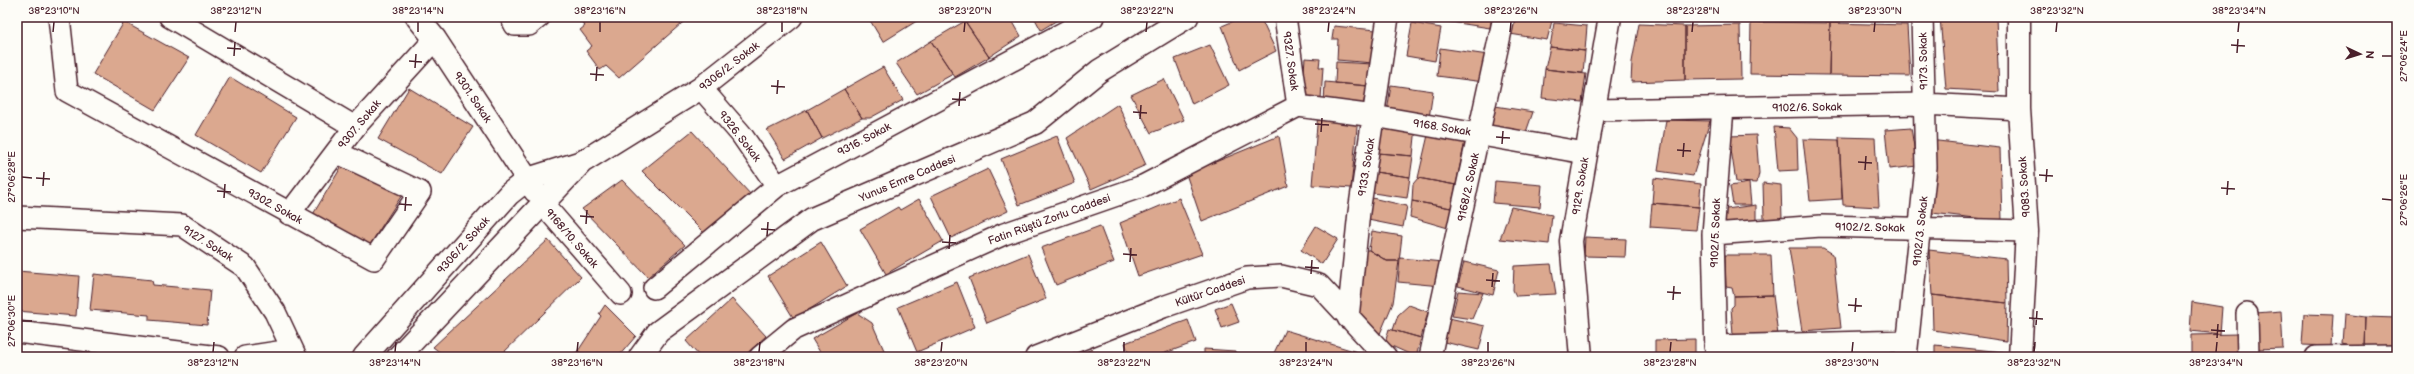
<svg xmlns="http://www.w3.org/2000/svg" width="2414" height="374" font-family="'Balsamiq Sans',sans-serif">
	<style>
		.building { fill: #dba88f; stroke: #4a1f2b }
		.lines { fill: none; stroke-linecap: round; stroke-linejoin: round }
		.street-casing { stroke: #4a1f2b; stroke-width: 24 }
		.secondary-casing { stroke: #4a1f2b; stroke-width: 25 }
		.street { stroke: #fdfcf7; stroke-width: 21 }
		.secondary { stroke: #fdfcf7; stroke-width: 22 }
		.ticks { fill: none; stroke: #4a1f2b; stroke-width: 1.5 }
		.labels { text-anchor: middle; stroke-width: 4; stroke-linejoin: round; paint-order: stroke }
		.street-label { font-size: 11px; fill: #4a1f2b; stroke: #fdfcf7 }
		.neatline { fill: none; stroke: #4a1f2b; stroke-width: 1.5 }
		.ticks-label { font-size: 10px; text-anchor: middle; fill: #4a1f2b }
	</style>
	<rect width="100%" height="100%" fill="#fdfcf7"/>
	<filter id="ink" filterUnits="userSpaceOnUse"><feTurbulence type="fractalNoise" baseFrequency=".025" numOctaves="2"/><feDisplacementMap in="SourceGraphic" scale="8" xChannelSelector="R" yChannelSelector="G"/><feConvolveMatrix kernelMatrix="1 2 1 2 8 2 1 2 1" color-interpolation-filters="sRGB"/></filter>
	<g filter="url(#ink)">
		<!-- building -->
		<path class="building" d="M689,17L619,78L606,66L600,70L586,51L592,46L580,30L585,26L578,18Z
			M868,17H923L883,42Z
			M971,17H1010L1021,36L989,57L965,21Z
			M1034,17H1058L1059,19L1041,30Z
			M1243,17H1260L1276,51L1239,70L1222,26Z
			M1445,17H1492L1490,28L1445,21Z
			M1511,17H1539L1552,21L1547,40L1510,34Z
			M1539,17H1552V21Z
			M1940,17H1996L1999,92L1946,89Z
			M965,21L989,57L955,77L931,41Z
			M124,22L189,58L155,110L93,74Z
			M1751,22L1830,23L1829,75L1750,74Z
			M1412,23L1441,28L1435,61L1406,56Z
			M1554,23L1587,26L1585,51L1550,47Z
			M1830,23L1907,25L1910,76L1829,75Z
			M1639,24L1685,26V80L1631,82L1632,62Z
			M1740,25L1741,79L1685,80V26Z
			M1334,26L1376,30L1373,63L1337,60L1338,39H1332Z
			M931,41L953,74L917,94L896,63Z
			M1210,45L1229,85L1192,104L1175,59Z
			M1550,47L1585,51L1583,73L1545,69Z
			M1440,48L1488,55L1484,82L1437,76Z
			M1305,58L1320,59L1319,67H1323L1321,99L1302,97Z
			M1336,62L1372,64L1370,86L1335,83Z
			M883,67L903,100L870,118H862L844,89Z
			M1545,69L1586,74L1582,102L1542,98Z
			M230,77L296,117L261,173L196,135Z
			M1164,79L1184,120L1151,133L1131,95Z
			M1325,82L1367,86L1362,111L1324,105Z
			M1391,85L1433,91L1429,118L1387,112Z
			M409,88L473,127L442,174L378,139Z
			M844,89L862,118L822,138L807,110Z
			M1118,104L1146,165L1091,189L1067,138Z
			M1489,105L1533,112L1525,135L1487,130Z
			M807,110L822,138L785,159L767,130Z
			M1318,113L1358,117L1351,188L1312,185Z
			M1666,120L1710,121L1693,176L1658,171Z
			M1380,124L1416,127L1413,156L1378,153Z
			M1774,127L1789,128L1797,138L1798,170L1778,171Z
			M1911,128L1917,166L1889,169L1885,130Z
			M692,131L752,196L705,234L642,171Z
			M1428,135L1465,141L1456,185L1418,178Z
			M1756,135L1759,173L1757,183L1736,182L1729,136Z
			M1057,136L1075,183L1019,205L1001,159Z
			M1279,136L1288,186L1202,221L1186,174Z
			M1839,137L1875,138L1879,207L1843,205Z
			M1803,139L1839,140L1842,199L1810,201Z
			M1929,140L2000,148L2002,221L1932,213L1935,160Z
			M1378,153L1413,156L1410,177L1375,172Z
			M343,164L402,195L369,246L312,216Z
			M988,169L1008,211L951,238L931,196Z
			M1375,172L1410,177L1407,198L1373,193Z
			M1418,178L1456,185L1451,208L1412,201L1413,184Z
			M1654,178L1701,184L1699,207L1652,203Z
			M622,180L685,245L648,277L582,209Z
			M1495,181L1542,185L1540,207L1493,203Z
			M1749,183L1751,205H1733L1730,186Z
			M1763,183L1781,185L1782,219H1764Z
			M1179,198L1202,254L1138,276L1120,223Z
			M1372,198L1407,206L1403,227L1368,220Z
			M919,199L943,241L886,274L860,229L898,207L900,210Z
			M1412,201L1451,208L1448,228L1410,217Z
			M1652,203L1699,207L1696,230L1650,227Z
			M1756,205V226L1718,231L1719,210Z
			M1511,207L1552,215L1549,244L1500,239Z
			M1100,226L1114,262L1056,285L1041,248Z
			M1316,226L1338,239L1322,264L1301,250Z
			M1372,231L1402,236L1399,261H1387L1369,250Z
			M1585,237L1626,239L1625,257L1584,256Z
			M548,240L581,277L499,357H446L433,347Z
			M821,242L847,286L794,319L768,276Z
			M1789,248H1823L1833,254L1841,328L1802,331Z
			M1364,250H1369L1387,261H1399L1393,303L1379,336L1356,312Z
			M1929,250L2006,259L2007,303L1932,295Z
			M1028,254L1046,299L987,323L969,278Z
			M1725,255H1771L1773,295L1734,296L1732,288L1726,287Z
			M1400,258L1443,262L1441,286L1398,282Z
			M1464,262L1499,270L1493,295L1458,286Z
			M1551,264L1556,294L1516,296L1513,290L1514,266Z
			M17,271L79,276L76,316L17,311Z
			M94,274L152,280L153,285L210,290L207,325L149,320V315L90,310Z
			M957,282L975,327L917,352L898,307Z
			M1458,291L1483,293L1472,319L1452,316Z
			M1773,295L1778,335H1733L1731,308L1734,305V296Z
			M1932,295L2007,303L2006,341L1933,330Z
			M732,299L766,336L743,357H700L686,341Z
			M2192,302L2222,307L2220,334L2190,331Z
			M1231,303L1239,322L1222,328L1215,309Z
			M605,305L636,336L618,357H586L578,351L601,316L599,314Z
			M1409,305L1428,312L1421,338L1393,330L1398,315Z
			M2281,311L2283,348L2258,349L2256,313Z
			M857,313L872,323L887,357H823L812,339Z
			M2304,314L2333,315L2331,346L2302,345Z
			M2345,314L2366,317L2365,349L2343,344Z
			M2366,317L2396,318L2395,350L2365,349Z
			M1449,318L1485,326L1479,350L1444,342Z
			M1188,320L1196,342L1154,357H1130L1125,343Z
			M1389,329L1421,338L1416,357L1385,343Z
			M1285,330L1357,352L1363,357H1280L1273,355Z
			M2238,334L2239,357H2191V335Z
			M1695,339V357H1655V340Z
			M1935,345L2003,352L2002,357H1935Z
			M1092,349L1096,357H1076Z
			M1204,349L1235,351V357H1204Z
			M578,351L586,357H570Z"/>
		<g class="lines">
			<!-- street casing -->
			<g class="street-casing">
				<path id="street" d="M59,17L67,91L374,259L420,192L336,152
					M170,17L355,127
					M511,17L515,25H529L539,17
					M1285,17L1298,106
					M701,88L741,134L777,186
					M1298,106L1374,116L1585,153
					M1595,110L1924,104L2019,109
					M543,204L621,294
					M289,214L355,127L435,39
					M17,217L182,225L245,267L275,312L296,357
					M1713,234L1821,226L2027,231
					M654,288L777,186L1093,17
					M2247,314L2248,357
					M1348,318L1359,212L1388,17
					M17,332L219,357
					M1715,346L1907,341
					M245,357L291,350
					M760,357L794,329L1004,234L1143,186L1298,106
					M1036,357L1163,307L1247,278L1281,276L1319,285L1386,357
					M1430,357L1504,17
					M1716,357L1713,234L1723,108
					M1906,357L1926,167L1922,17
					M2316,357L2397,356"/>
			</g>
			<!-- secondary casing -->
			<g class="secondary-casing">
				<path id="secondary" d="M417,17L435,39L535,191
					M2019,17V109L2027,231L2020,357
					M364,357L509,194L528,179L582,162
					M398,357L582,162L701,88L791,17
					M640,357L658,332L812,219L1035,123L1099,71L1187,17
					M1581,357L1571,241L1610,17"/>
			</g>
			<!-- street -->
			<use href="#street" class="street"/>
			<!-- secondary -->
			<use href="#secondary" class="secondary"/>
		</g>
	</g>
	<!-- ticks -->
	<path class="ticks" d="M53,32L54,22M235,32L236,22M418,32V22M600,32V22M782,32V22M964,32L965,22M1146,32L1147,22M1328,32L1329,22M1510,32L1511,22M1692,32L1693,22M1874,32L1875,22M2056,32L2057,22M2238,32L2239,22M2231,45L2245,46M227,48L241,49M2237,53L2238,39M234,56L235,42M2382,56H2392M409,61L422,62M415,68L416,54M590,74L604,75M596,81L597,67M771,86L785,87M777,94L778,80M952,99L966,100M959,106L960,92M1133,112L1147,113M1140,119L1141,105M1315,124L1329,125M1321,132L1322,118M1496,137L1510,138M1502,144L1503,131M1677,150L1691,151M1683,157L1684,143M1858,162L1872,163M1865,170L1866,156M2039,175L2053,176M22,177L32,178M36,178L50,179M2046,182L2047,169M43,186L44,172M2221,188L2235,189M217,191L231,192M2227,195L2228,181M224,198L225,184M2382,199L2392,200M399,204L412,205M405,211L406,197M580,216L594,217M586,224L587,210M761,229L775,230M767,236L768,222M942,242L956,243M949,249L950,235M1123,254L1137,255M1130,262L1131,248M1305,267L1319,268M1311,274L1312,260M1486,280L1500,281M1492,287L1493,273M1667,292L1681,293M1673,300L1674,286M1848,305L1862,306M1855,312L1856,298M2029,318L2043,319M22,321H32M2036,325L2037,311M2211,330L2225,331M2217,338L2218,324M213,352L214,342M395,352L396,342M577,352L578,342M759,352L760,342M941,352L942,342M1124,352V342M1306,352V342M1488,352V342M1670,352L1671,342M1852,352L1853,342M2034,352L2035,342M2216,352L2217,342"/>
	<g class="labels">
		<!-- street labels -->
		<g class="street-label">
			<text transform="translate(1291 61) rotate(82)" y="4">9327. Sokak</text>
			<text transform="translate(1923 61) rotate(-91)" y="4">9173. Sokak</text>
			<text transform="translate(729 66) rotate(-38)" y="4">9306/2. Sokak</text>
			<text transform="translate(473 97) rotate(56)" y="4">9301. Sokak</text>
			<text transform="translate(1807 107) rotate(-1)" y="4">9102/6. Sokak</text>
			<text transform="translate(359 124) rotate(-50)" y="4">9307. Sokak</text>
			<text transform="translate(1442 127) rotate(9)" y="4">9168. Sokak</text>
			<text transform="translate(740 136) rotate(52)" y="4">9326. Sokak</text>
			<text transform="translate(864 139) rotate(-28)" y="4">9316. Sokak</text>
			<text transform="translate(1366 167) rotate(-81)" y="4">9133. Sokak</text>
			<text transform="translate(907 178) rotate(-23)" y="4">Yunus Emre Caddesi</text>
			<text transform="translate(1580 186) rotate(-81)" y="4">9129. Sokak</text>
			<text transform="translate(1468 187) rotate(-78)" y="4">9168/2. Sokak</text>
			<text transform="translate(2024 187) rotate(-94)" y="4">9083. Sokak</text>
			<text transform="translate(275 206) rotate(29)" y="4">9302. Sokak</text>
			<text transform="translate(1049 219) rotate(-20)" y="4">Fatin Rüştü Zorlu Caddesi</text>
			<text transform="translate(1870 227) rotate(1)" y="4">9102/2. Sokak</text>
			<text transform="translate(1920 231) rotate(-84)" y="4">9102/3. Sokak</text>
			<text transform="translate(1715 233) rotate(-88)" y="4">9102/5. Sokak</text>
			<text transform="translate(572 238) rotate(49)" y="4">9168/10. Sokak</text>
			<text transform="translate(208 243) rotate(32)" y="4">9127. Sokak</text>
			<text transform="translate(463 245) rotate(-48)" y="4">9306/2. Sokak</text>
			<text transform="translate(1210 291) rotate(-19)" y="4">Kültür Caddesi</text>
		</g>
	</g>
	<!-- margin -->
	<rect width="2414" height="374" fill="none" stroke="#fdfcf7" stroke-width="44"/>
	<!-- north arrow -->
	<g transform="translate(2360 54) rotate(94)" stroke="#fdfcf7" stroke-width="3" paint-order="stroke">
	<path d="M0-3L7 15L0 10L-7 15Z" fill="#4a1f2b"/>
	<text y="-6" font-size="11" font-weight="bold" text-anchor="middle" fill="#4a1f2b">N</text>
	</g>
	<rect x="22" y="22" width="2370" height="330" class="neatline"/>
	<g class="ticks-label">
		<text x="54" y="14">38°23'10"N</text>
		<text x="236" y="14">38°23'12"N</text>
		<text x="418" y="14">38°23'14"N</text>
		<text x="600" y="14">38°23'16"N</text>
		<text x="782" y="14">38°23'18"N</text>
		<text x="965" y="14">38°23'20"N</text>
		<text x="1147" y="14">38°23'22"N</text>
		<text x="1329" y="14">38°23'24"N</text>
		<text x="1511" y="14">38°23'26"N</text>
		<text x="1693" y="14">38°23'28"N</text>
		<text x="1875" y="14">38°23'30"N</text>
		<text x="2057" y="14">38°23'32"N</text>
		<text x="2239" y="14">38°23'34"N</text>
		<text transform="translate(2403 56) rotate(-90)" y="4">27°06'24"E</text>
		<text transform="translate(11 177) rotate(-90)" y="4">27°06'28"E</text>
		<text transform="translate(2403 200) rotate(-90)" y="4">27°06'26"E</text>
		<text transform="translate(11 321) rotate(-90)" y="4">27°06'30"E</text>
		<text x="213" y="366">38°23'12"N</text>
		<text x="395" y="366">38°23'14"N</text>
		<text x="577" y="366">38°23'16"N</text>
		<text x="759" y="366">38°23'18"N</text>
		<text x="941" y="366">38°23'20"N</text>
		<text x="1124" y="366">38°23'22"N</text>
		<text x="1306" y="366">38°23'24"N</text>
		<text x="1488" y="366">38°23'26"N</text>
		<text x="1670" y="366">38°23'28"N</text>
		<text x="1852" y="366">38°23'30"N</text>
		<text x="2034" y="366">38°23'32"N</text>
		<text x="2216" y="366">38°23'34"N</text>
	</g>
</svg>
